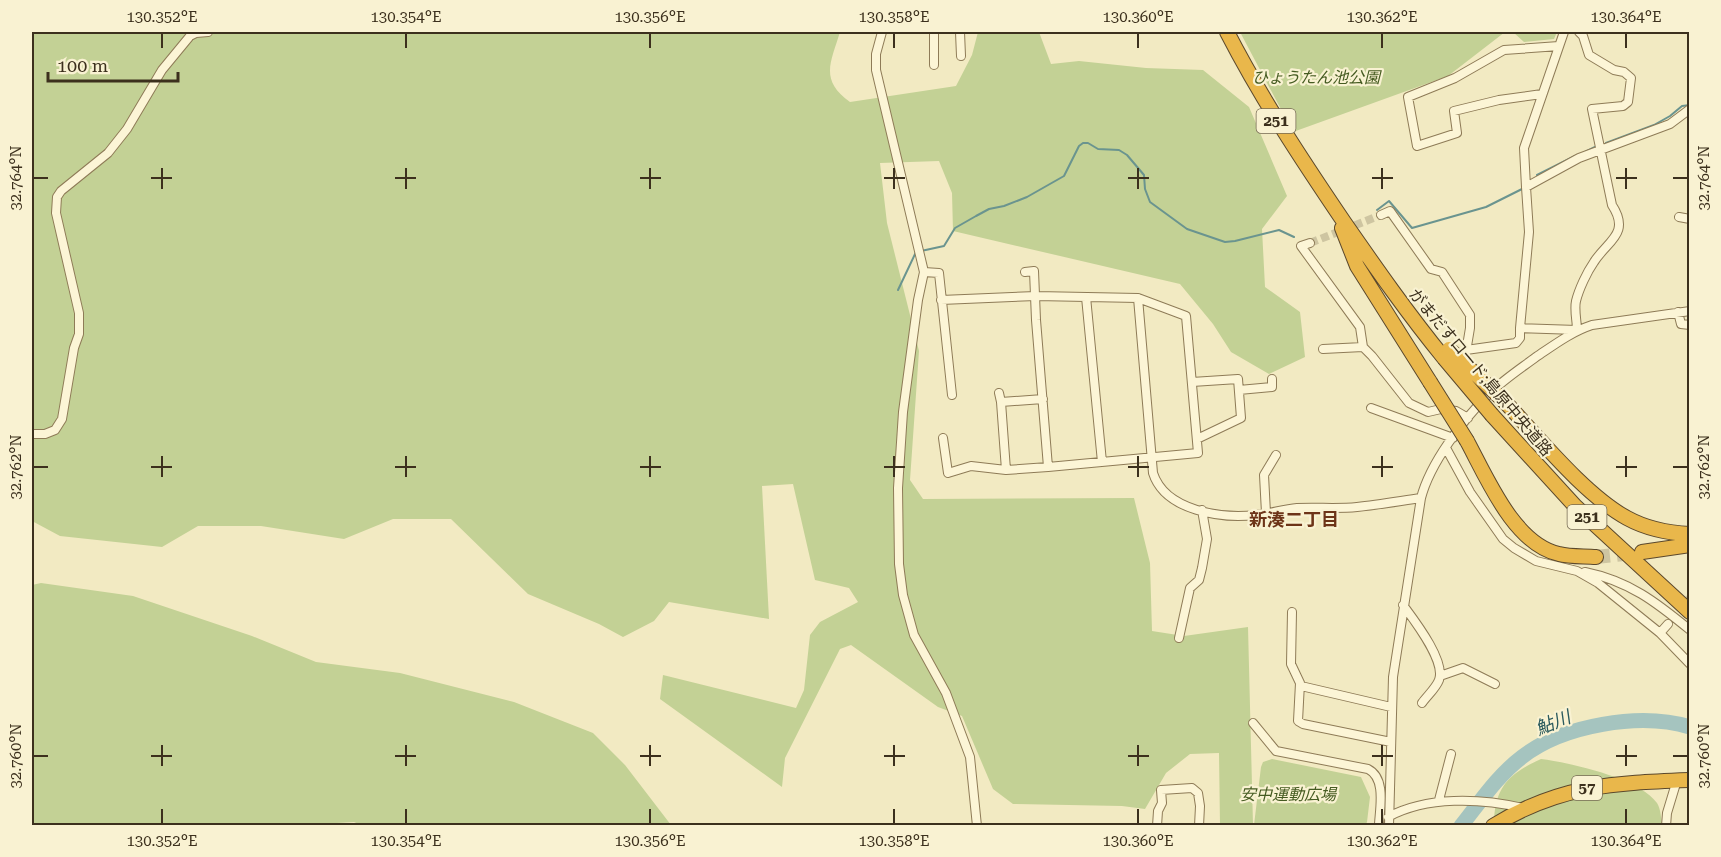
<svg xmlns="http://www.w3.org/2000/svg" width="1721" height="857" font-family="'Roboto Serif','Noto Sans JP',serif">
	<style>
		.green { fill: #c3d195 }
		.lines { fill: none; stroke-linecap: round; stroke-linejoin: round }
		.stream { stroke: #6a948f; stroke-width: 2 }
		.river { stroke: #a5c4bf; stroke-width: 15 }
		.street-tunnel { stroke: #cec5a1; stroke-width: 8; stroke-dasharray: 8 4; stroke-linecap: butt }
		.highway-tunnel { stroke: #cec5a1; stroke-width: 14; stroke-dasharray: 14 7; stroke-linecap: butt }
		.street-casing { stroke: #8e7b57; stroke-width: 10 }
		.highway-casing { stroke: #5b482c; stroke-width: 16 }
		.street { stroke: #fcf5d6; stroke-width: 8 }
		.highway { stroke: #e9b74b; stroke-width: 14 }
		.highway-bridge-casing { stroke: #5b482c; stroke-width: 16; stroke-linecap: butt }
		.highway-bridge { stroke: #e9b74b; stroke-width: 14 }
		.ticks { fill: none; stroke: #3c301d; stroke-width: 2 }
		.labels { text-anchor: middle; stroke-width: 4.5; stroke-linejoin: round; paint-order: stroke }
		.shield { fill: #f9f2d2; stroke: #756a53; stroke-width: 1.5 }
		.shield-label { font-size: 15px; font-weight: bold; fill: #3c301d }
		.park-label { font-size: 16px; font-style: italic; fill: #455b21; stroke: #f9f2d2 }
		.street-label { font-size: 16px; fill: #3c301d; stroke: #f9f2d2 }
		.neighbourhood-label { font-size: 18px; font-weight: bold; fill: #6d3418; stroke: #f9f2d2 }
		.water-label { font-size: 18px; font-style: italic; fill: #2a5a5d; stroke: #f9f2d2 }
		.neatline { fill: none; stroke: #3c301d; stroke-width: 2 }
		.ticks-label { font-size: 15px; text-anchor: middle; fill: #3c301d }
	</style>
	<rect width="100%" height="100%" fill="#f2eac2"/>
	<!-- green -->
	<path class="green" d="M32,32H840C831,62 819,80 850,102L956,86L972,55L978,32H1039L1051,64L1079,61L1146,68L1203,70L1249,107L1287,196L1262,229L1265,287L1300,312L1305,357L1269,374L1231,352L1213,324L1180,284L953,231L952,193L939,161L880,163L887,223L919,351L910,480L923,499L1134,498L1150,563L1152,631L1184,636L1248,627L1253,825H1220L1219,753L1190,754L1166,773L1145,809L1122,806L1013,804L993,789L962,716L938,707L851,645L840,649L785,758L782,787L660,699L663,675L796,708L804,690L810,635L820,622L858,602L849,588L815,580L793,484L762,486L769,619L669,602L654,621L623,637L599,624L528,594L451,519H393L344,539L261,526H198L162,547L60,536L32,521Z
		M1240,32H1505L1448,76L1293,132Z
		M1513,32H1557L1554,39L1524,42Z
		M41,583L133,596L252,636L316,662L400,673L514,702L593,733L625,765L671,825L363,826L354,822L286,826L32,825V585Z
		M1272,759L1361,777L1370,797L1367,822L1365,826L1254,825L1261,767L1263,762Z
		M1541,759C1571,763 1639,778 1657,803C1661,809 1661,819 1662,825L1494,826C1494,788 1508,774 1541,759Z"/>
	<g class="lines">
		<!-- stream -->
		<path class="stream" d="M1606,143L1654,125L1670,116L1682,106L1690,105
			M1583,153L1595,147
			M1537,175L1575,156
			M1377,210L1389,201L1412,228L1486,207L1522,189
			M921,251L944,246L955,228L976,216L989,209L1004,206L1027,197L1064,176L1079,146L1083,143H1088L1098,149L1119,150L1127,155L1144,175L1145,189L1150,202L1187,229L1225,242L1235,241L1279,230L1294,237
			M898,290L916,252"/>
		<!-- river -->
		<path class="river" d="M1461,826C1480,802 1498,775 1522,757C1563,725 1640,712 1690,727"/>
		<!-- street-tunnel -->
		<path class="street-tunnel" d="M1310,243L1381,215
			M1671,620L1690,598"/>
		<!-- highway-tunnel -->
		<path class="highway-tunnel" d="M1596,557L1634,553"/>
		<!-- street casing -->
		<g class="street-casing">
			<path id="street" d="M882,32L876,54V70L924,272L918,300L903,412L898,488L899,564L903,595L914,635L946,693L970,757L977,826
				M934,32V65
				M960,32L961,56
				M1542,94L1499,100L1454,111L1457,133L1417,146L1408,97L1455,78L1504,50L1559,46
				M1526,187L1524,148L1564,32
				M1381,215L1390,211L1431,269L1442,272L1470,315V328L1464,364
				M1679,217L1690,219
				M1310,243L1301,246L1360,327L1363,347L1372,356L1409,403L1428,412L1441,409L1456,411L1468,418
				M924,272L939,273L952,395
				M1086,297L1102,462
				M1138,298L1153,473C1165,511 1222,519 1256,515C1270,514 1283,509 1297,508C1317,507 1337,509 1357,507C1378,505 1400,501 1421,498
				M941,300L1036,296L1138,298L1186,316L1198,453L1048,467L1036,320L1034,271L1025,272
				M1678,312L1681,324L1690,325
				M1577,330L1520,328L1529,232L1526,187L1579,158L1670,124L1690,109
				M1577,330C1577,321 1574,310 1576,301C1579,289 1587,272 1594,262C1607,241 1631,234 1612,205L1592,109L1623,106L1628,102L1631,78L1624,72L1614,70L1589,55L1583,36L1579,32
				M1323,349L1363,347
				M1466,350L1516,343L1520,338V328
				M1192,382L1238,379L1241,418L1197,439
				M1239,390L1272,387V379
				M999,393L1001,402
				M1043,399L1001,402L1006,470L1048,467
				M1371,408L1453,438
				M32,434H45L55,430L62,419L74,348L79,334V313L56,213L57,197L61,191L108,153L127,129L162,70L190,36L196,33L208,32
				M943,438L948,473L971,466L1006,470
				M1446,448L1470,492L1503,539L1514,548L1536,561L1577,571L1598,583L1660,633L1690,664
				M1266,513L1264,475L1276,455
				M1585,572C1629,581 1656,602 1690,630
				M1403,605C1414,620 1446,661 1439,680C1436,688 1427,696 1422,703
				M1292,612L1291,664L1300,683L1298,721L1303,724L1391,742
				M1660,633L1668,624
				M1179,638L1190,588L1199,580L1202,568L1207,539L1202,510
				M1440,676L1463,668L1495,684
				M1301,686L1391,707
				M1253,723L1276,751L1368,769C1386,778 1380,807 1379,824
				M1439,800L1451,754
				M1388,817C1427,796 1480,798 1523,808
				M1157,826L1158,811L1162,803L1161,790L1192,788L1198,793L1200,806L1199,826
				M1389,826L1393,677L1421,498C1430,463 1463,420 1489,394C1503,380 1520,369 1536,357C1554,345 1571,332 1592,325L1690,311
				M1666,826L1667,813L1677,780"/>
		</g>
		<!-- highway casing -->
		<g class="highway-casing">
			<path id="highway" d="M1227,32C1261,98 1302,160 1344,222C1376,268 1408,314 1444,358
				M1342,228L1357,266L1430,382
				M1506,403C1539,438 1585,495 1627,518C1647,529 1668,533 1690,534
				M1492,415L1575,506L1690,612
				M1467,441C1487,478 1514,544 1559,554C1570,557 1584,556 1596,557
				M1642,552L1690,545
				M1493,826C1559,785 1614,783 1690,780"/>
		</g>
		<!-- street -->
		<use href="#street" class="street"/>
		<!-- highway -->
		<use href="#highway" class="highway"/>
		<!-- highway-bridge casing -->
		<g class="highway-bridge-casing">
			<path id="highway-bridge" d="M1449,349L1506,403
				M1444,358L1492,415
				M1430,382L1467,441"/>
		</g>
		<!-- highway-bridge -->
		<use href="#highway-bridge" class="highway-bridge"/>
	</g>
	<!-- ticks -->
	<path class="ticks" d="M162,33V48M406,33V48M650,33V48M894,33V48M1138,33V48M1382,33V48M1626,33V48M162,168V189M406,168V189M650,168V189M894,168V189M1138,168V189M1382,168V189M1626,168V189M33,178H48M151,178H172M395,178H416M640,178H661M884,178H905M1128,178H1149M1372,178H1393M1616,178H1637M1673,178H1688M162,456V477M406,456V477M650,456V477M894,456V477M1138,456V477M1382,456V477M1626,456V477M33,467H48M151,467H172M395,467H416M640,467H661M884,467H905M1128,467H1149M1372,467H1393M1616,467H1637M1673,467H1688M162,745V766M406,745V766M650,745V766M894,745V766M1138,745V766M1382,745V766M1626,745V766M33,756H48M151,756H172M395,756H416M640,756H661M884,756H905M1128,756H1149M1372,756H1393M1616,756H1637M1673,756H1688M162,809V824M406,809V824M650,809V824M894,809V824M1138,809V824M1382,809V824M1626,809V824"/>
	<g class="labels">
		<!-- shield labels -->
		<g class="shield">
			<rect x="1256.5" y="109" width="39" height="24" rx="4.5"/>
			<rect x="1567.5" y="505" width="39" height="24" rx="4.5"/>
			<rect x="1572" y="776" width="30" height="24" rx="4.5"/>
		</g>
		<g class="shield-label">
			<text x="1276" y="126">251</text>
			<text x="1587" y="522">251</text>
			<text x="1587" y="793">57</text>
		</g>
		<!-- park labels -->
		<g class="park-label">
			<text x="1316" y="83">ひょうたん池公園</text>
			<text x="1288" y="800">安中運動広場</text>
		</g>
		<!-- street labels -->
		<g class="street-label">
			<text transform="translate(1481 372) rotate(50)" y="6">がまだすロード;島原中央道路</text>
		</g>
		<!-- neighbourhood labels -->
		<g class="neighbourhood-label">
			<text x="1294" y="526">新湊二丁目</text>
		</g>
		<!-- water labels -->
		<g class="water-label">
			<text transform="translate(1553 723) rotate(-22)" y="6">鮎川</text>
		</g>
	</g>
	<!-- border -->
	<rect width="1721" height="857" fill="none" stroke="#f9f2d2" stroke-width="66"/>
	<!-- scale -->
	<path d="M48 72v9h130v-9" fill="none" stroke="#3c301d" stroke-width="3"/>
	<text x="57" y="72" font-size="18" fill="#3c301d" stroke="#f9f2d2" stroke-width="4.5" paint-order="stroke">100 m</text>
	<rect x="33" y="33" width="1655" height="791" class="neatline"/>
	<g class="ticks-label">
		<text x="162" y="22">130.352°E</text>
		<text x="406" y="22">130.354°E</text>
		<text x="650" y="22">130.356°E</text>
		<text x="894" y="22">130.358°E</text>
		<text x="1138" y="22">130.360°E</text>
		<text x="1382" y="22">130.362°E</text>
		<text x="1626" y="22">130.364°E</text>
		<text transform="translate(16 178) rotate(-90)" y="5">32.764°N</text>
		<text transform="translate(1704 178) rotate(-90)" y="5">32.764°N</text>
		<text transform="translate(16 467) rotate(-90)" y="5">32.762°N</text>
		<text transform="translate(1704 467) rotate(-90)" y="5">32.762°N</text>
		<text transform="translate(16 756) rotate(-90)" y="5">32.760°N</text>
		<text transform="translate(1704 756) rotate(-90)" y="5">32.760°N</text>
		<text x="162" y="846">130.352°E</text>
		<text x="406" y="846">130.354°E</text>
		<text x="650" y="846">130.356°E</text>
		<text x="894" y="846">130.358°E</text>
		<text x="1138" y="846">130.360°E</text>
		<text x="1382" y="846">130.362°E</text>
		<text x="1626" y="846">130.364°E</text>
	</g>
</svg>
